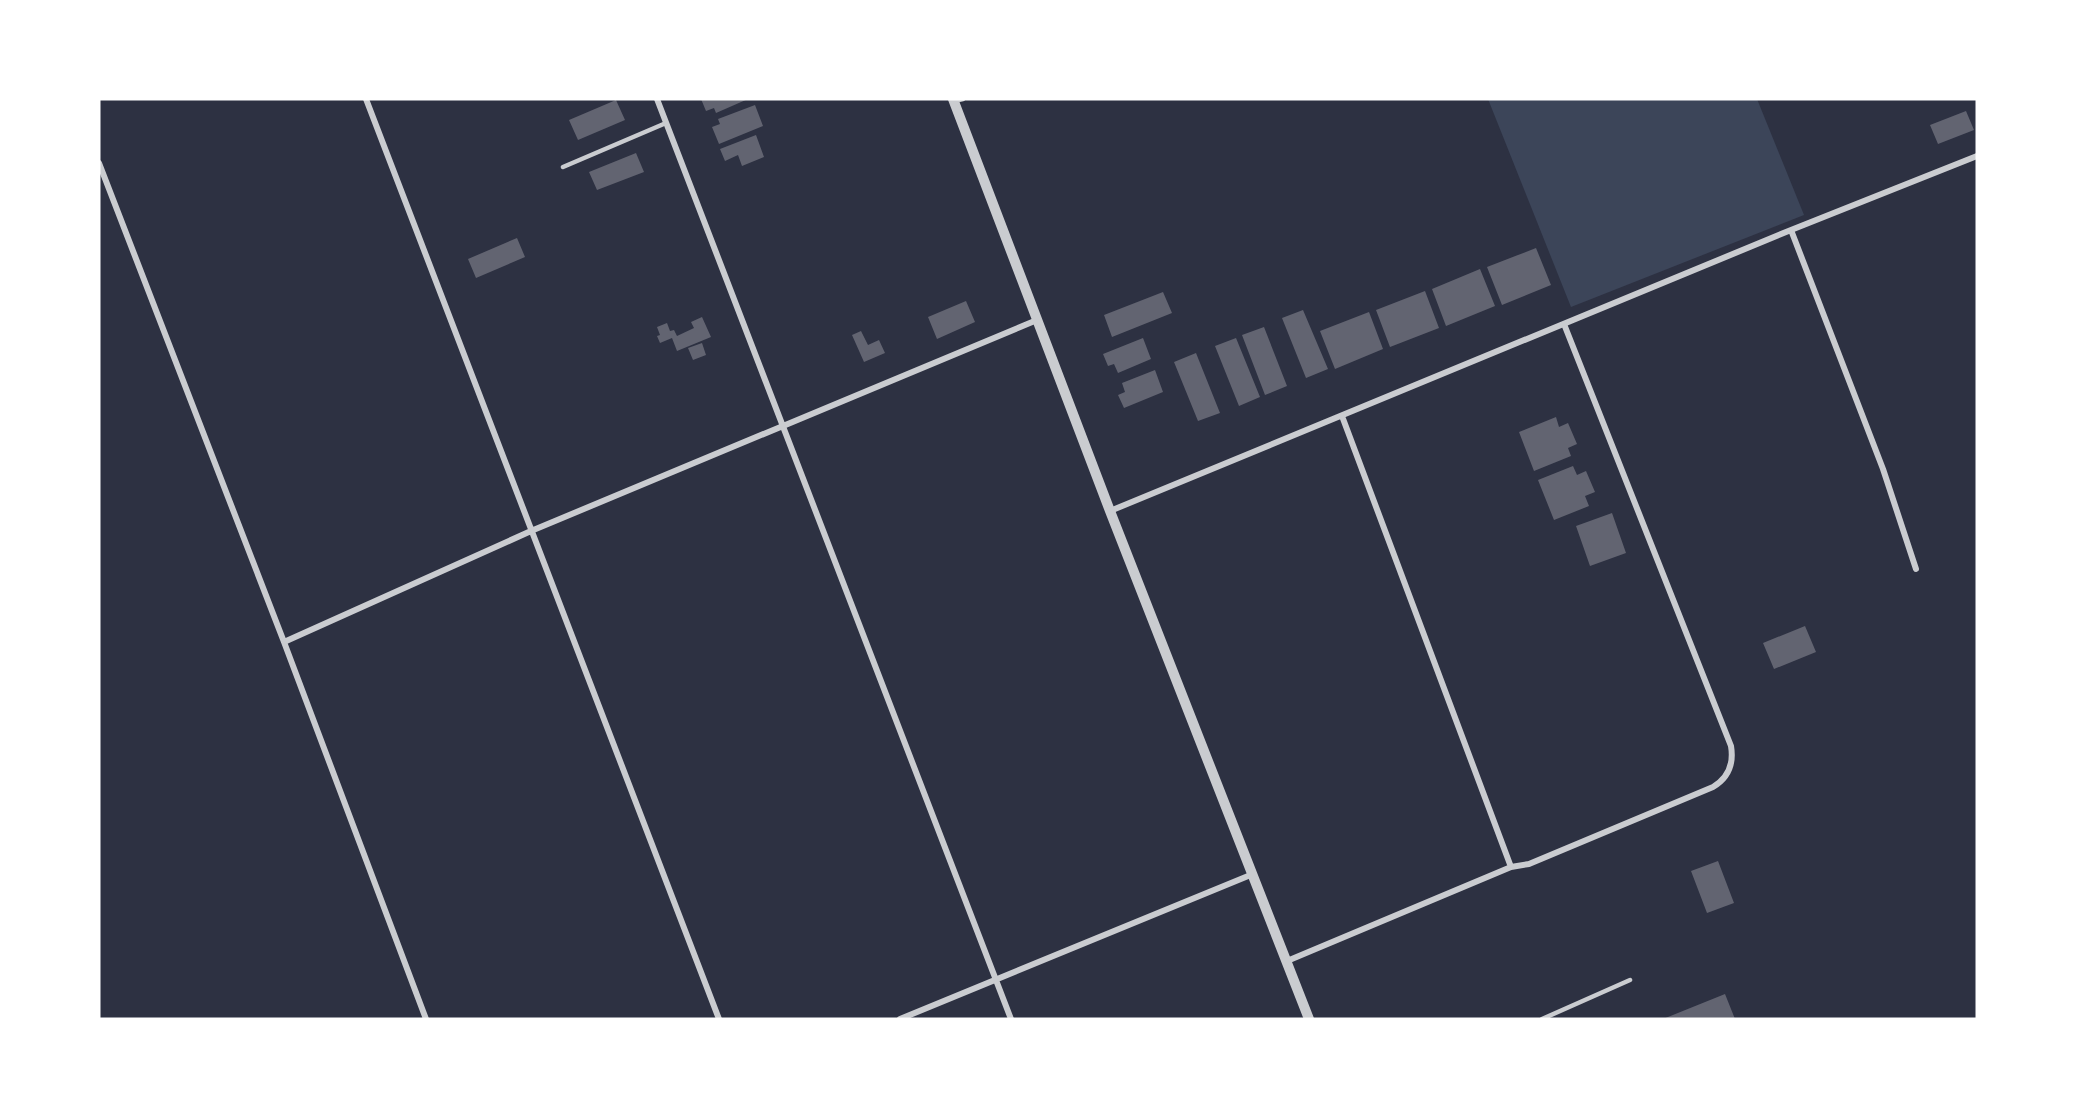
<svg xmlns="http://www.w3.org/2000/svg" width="2076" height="1118" font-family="Poppins,sans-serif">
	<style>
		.green { fill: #3c4559 }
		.building { fill: #626471 }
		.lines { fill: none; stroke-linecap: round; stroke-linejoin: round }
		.service { stroke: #caccd0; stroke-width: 4.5 }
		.minor { stroke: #caccd0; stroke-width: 6 }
		.tertiary { stroke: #caccd0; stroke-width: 10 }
	</style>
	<rect width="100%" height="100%" fill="#2d3142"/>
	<!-- green -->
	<path class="green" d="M1488,99H1757L1804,215L1571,307Z"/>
	<!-- building -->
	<path class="building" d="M701,99H748L716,113L714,108L706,111Z
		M616,100L625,120L578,140L569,120Z
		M755,105L763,126L719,144L712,127L720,124L718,119Z
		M1966,111L1974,130L1938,144L1930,125Z
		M756,135L764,157L742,166L738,155L725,161L720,149Z
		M636,153L644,172L597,190L589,172Z
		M517,238L525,257L476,278L468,259Z
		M1536,248L1551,285L1502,305L1487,267Z
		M1480,269L1495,306L1446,326L1432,289Z
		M1425,291L1439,328L1390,347L1376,310Z
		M1163,292L1172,313L1112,337L1104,315Z
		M966,301L975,322L937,339L928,317Z
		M1303,310L1328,369L1306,378L1282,318Z
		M1369,312L1383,349L1335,369L1320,331Z
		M702,317L711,337L677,351L672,338L660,343L657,336L660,335L657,327L667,323L670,331L674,330L677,336L694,328L691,322Z
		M1264,327L1287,386L1265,395L1242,335Z
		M861,331L868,345L879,340L885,353L864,362L852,335Z
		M1143,338L1151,359L1118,373L1114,364L1108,366L1103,354Z
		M1236,338L1260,397L1239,406L1215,346Z
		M702,343L706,355L693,360L688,348Z
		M1196,353L1220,413L1198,421L1174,362Z
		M1155,370L1163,392L1124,408L1118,395L1125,392L1122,383Z
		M1556,417L1559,427L1568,423L1577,444L1568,448L1571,456L1534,471L1519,432Z
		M1573,466L1577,475L1586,471L1595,492L1585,496L1589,506L1554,520L1538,480Z
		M1612,513L1626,553L1590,566L1576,526Z
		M1805,626L1816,652L1774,669L1763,643Z
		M1718,861L1734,903L1707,913L1691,871Z
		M1725,994L1735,1019H1663Z"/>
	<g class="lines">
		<!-- service -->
		<path class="service" d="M954,101L963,99
			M563,167L666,123
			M1542,1019L1630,980"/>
		<!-- minor -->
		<path class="minor" d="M366,99L719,1019
			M657,99L1011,1019
			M99,163L284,642L426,1019
			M1791,230L1883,469L1916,569
			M1342,416L1511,867
			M1110,511L1791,230L1977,156
			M284,642L531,531L1037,320
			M1287,961L1511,867L1529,864L1713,787C1728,778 1734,764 1731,746L1564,324
			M900,1019L1253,874"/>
		<!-- tertiary -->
		<path class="tertiary" d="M953,99L1110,511L1309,1019"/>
	</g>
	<!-- border -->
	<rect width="2076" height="1118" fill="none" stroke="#ffffff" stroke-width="201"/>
</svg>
